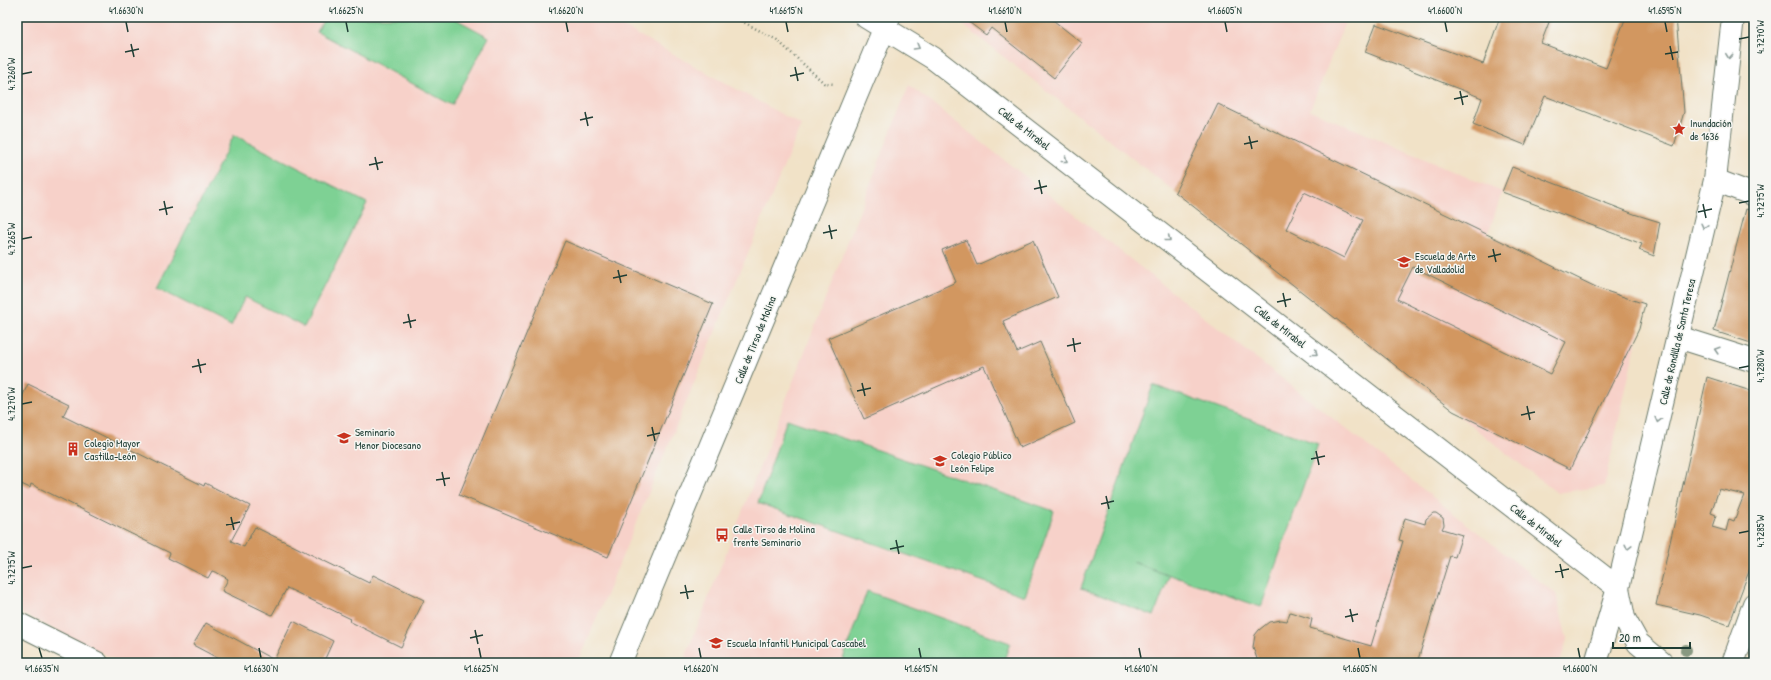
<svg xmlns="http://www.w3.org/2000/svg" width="1771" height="680" font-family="'Patrick Hand',sans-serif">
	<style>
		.built { fill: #f7d1c9 }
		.green { fill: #7ed194; stroke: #4e8764 }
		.building { fill: #d29760; fill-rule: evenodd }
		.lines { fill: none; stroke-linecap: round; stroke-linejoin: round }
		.street-casing { stroke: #687767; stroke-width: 24 }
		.secondary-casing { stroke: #687767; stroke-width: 24 }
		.path { stroke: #687767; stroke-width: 2.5; stroke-dasharray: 1 3; stroke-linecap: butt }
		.street { stroke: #fff; stroke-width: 22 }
		.secondary { stroke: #fff; stroke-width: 22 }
		.tree { fill: #889881 }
		.oneway { stroke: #8f9e9a }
		.ticks { fill: none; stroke: #1f3d34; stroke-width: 1.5 }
		.labels { text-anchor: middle; stroke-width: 3; stroke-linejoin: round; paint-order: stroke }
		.poi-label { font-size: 11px; fill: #1f3d34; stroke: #f6f6f2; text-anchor: start }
		.street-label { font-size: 11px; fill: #1f3d34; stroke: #f6f6f2 }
		.neatline { fill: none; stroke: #1f3d34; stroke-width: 1.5 }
		.ticks-label { font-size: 10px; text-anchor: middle; fill: #1f3d34 }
	</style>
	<rect width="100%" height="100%" fill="#f6f6f2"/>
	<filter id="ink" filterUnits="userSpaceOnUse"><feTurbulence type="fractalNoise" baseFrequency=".025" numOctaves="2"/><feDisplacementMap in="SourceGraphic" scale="8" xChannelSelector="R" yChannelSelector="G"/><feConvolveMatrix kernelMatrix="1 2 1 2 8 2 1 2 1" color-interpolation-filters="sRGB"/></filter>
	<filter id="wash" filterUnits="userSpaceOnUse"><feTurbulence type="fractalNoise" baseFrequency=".012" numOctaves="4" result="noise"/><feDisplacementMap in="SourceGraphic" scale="16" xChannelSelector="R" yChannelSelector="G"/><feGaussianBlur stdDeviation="0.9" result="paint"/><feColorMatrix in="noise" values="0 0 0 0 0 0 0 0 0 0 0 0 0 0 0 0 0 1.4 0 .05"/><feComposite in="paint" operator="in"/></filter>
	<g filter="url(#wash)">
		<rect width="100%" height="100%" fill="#f1e2c7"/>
		<!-- built -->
		<path class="built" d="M17,17H606L801,125L578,663H122L17,611Z
			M953,17H1347L1310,110L1502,192L1488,235L1600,289L1645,304L1604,486L1557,493Z
			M909,85L1556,594L1567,639L1560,663H683Z"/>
		<!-- green -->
		<path class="green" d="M325,17H452L489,37L452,105L317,32Z
			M234,135L367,203L304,327L245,297L231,326L157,288Z
			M1153,385L1318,444L1261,607L1133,562L1169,576L1154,616L1081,588Z
			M787,419L1054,511L1025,596L758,503Z
			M867,591L1010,643L1003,663H854L843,659Z"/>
		<g id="blocks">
			<!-- building -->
			<path class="building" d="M962,17H1049L1082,43L1054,78L991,28L986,35Z
				M1500,17H1551L1541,43L1606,68L1626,17H1676L1684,112L1674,146L1545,96L1525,145L1473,124L1482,98L1365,52L1376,24L1483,64Z
				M1218,104L1600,289L1645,304L1639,329L1570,469L1453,411L1175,192ZM1304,192L1363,220L1344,258L1286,229ZM1413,267L1566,342L1550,374L1397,299Z
				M1512,167L1634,214L1660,222L1654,256L1639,250L1642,244L1502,192Z
				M1746,209L1754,212V344L1714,331Z
				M966,240L977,265L1033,240L1058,297L1003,321L1017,352L1040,342L1075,423L1020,448L984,366L864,419L828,338L956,282L942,250Z
				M565,241L713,304L608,557L459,495Z
				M1707,377L1754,392V558L1729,625L1700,615L1656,605ZM1719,489L1744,495L1734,521L1729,519L1726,531L1712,527L1716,515L1711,513Z
				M28,384L69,404L63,416L204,486L205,483L250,506L231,541L244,547L255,527L369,583L373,575L424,600L401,647L349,621L351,619L287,588L272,615L222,591L228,579L216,572L212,571L208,578L168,558L170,553L31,484L30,488L17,482V394L22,397Z
				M1433,513H1436L1443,518L1444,525L1442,529L1462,535L1455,557L1450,556L1417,663H1261L1257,659L1253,647L1255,635L1259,630L1269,622L1281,620L1287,621L1290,612L1312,619L1310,628L1371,646L1403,541L1399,540L1405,518L1425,524L1426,519Z
				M293,621L333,641L323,663H227L193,645L206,623L274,660Z"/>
		</g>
	</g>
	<g filter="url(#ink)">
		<use href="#blocks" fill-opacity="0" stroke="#687767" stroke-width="1"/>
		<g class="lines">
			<!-- street casing -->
			<g class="street-casing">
				<path id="street" d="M1715,180L1754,195
					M1678,337L1754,361
					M17,623L97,663
					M1596,663L1618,588
					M1733,663L1754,604"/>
			</g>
			<!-- secondary casing -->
			<g class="secondary-casing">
				<path id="secondary" d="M866,17L933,58L1618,588L1624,618L1638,643L1662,663
					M1618,588L1715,180L1733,17
					M620,663L889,17"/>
			</g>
			<!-- path -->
			<path class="path" d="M734,17L777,40L824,83L835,84"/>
			<!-- street -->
			<use href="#street" class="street"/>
			<!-- secondary -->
			<use href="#secondary" class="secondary"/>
		</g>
		<!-- trees -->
		<circle class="tree" cx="1686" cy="650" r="6"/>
		<!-- one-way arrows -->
		<defs><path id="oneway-chevron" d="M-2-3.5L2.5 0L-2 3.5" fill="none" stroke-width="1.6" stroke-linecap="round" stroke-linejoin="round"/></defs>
		<g class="oneway">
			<use href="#oneway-chevron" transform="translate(917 47) rotate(30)"/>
			<use href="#oneway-chevron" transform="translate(1729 56) rotate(96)"/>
			<use href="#oneway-chevron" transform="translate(1065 160) rotate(38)"/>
			<use href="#oneway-chevron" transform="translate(1704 226) rotate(103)"/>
			<use href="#oneway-chevron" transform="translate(1168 239) rotate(38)"/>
			<use href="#oneway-chevron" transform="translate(1717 350) rotate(-163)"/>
			<use href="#oneway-chevron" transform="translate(1315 353) rotate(38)"/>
			<use href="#oneway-chevron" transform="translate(1658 420) rotate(104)"/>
			<use href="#oneway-chevron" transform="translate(1628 547) rotate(104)"/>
		</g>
	</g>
	<!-- ticks -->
	<path class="ticks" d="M126,22L128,32M346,22L348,32M566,22L568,32M786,22L788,32M1005,22L1007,32M1225,22L1227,32M1445,22L1447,32M1665,22L1667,32M1739,39L1749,37M131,44L134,57M1670,46L1673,60M125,52L139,49M1665,54L1678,52M795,67L798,81M22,74L32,72M790,76L804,73M1460,91L1463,105M1454,99L1468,96M585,112L588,126M580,120L593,117M1249,136L1252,149M1244,144L1258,141M375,157L378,170M369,165L383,162M1039,180L1042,194M1034,189L1047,186M164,201L167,215M1739,203L1749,201M1703,204L1706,218M159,210L173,207M1698,212L1712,209M829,225L832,239M823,233L837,230M22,239L32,237M1493,249L1496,262M1488,257L1501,254M618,270L621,283M613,278L627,275M1283,293L1286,307M1277,302L1291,299M408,314L411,328M403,323L416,320M1073,338L1075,352M1067,346L1081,343M198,359L201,373M192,367L206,364M1739,368L1749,366M862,383L865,396M857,391L871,388M22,404L32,402M1527,406L1530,420M1521,415L1535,412M652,427L655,441M647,436L660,433M1316,451L1319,465M1311,459L1325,456M442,472L445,486M436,480L450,478M1106,496L1109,509M1101,504L1114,501M231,517L234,530M226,525L240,522M1739,533L1749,531M896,540L899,554M890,549L904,546M1560,564L1563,578M22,568L32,566M1555,572L1569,569M685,585L688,599M680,593L694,591M1350,609L1353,622M1345,617L1358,614M475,630L478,644M470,638L483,635M39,648L42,658M259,648L261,658M479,648L481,658M699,648L701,658M919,648L921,658M1139,648L1141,658M1358,648L1360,658M1578,648L1580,658"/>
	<!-- icons -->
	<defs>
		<g id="sight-bare" transform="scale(1.08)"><path d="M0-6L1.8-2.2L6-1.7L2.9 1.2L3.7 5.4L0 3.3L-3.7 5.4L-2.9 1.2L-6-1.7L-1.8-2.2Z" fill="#c8321e" stroke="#f6f6f2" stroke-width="2.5" paint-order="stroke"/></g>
		<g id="university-bare" transform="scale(1.08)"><path d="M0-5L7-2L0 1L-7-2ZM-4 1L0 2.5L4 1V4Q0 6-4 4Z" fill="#c8321e" stroke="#f6f6f2" stroke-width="2.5" paint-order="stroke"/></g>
		<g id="school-bare" transform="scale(1.08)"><path d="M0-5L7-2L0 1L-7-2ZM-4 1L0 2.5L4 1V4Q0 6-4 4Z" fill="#c8321e" stroke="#f6f6f2" stroke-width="2.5" paint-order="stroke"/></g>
		<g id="building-bare" transform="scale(1.08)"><path d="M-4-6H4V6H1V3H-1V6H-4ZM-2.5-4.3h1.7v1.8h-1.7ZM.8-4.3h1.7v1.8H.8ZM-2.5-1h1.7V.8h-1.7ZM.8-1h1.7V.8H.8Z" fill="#c8321e" stroke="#f6f6f2" stroke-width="2.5" paint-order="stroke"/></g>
		<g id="bus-bare" transform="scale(1.08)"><path d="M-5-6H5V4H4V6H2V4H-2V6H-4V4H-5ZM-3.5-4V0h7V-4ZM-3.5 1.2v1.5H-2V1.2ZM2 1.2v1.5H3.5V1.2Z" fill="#c8321e" stroke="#f6f6f2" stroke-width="2.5" paint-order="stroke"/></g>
	</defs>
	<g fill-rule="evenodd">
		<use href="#sight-bare" x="1679" y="129"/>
		<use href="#university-bare" x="1404" y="262"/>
		<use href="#school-bare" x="344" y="438"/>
		<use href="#building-bare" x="73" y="449"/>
		<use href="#school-bare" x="940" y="461"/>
		<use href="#bus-bare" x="722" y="535"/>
		<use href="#school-bare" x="716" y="643"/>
	</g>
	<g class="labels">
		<!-- poi labels -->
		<g class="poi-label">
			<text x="1690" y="127">Inundación<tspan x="1690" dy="13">de 1636</tspan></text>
			<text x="1415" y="260">Escuela de Arte<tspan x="1415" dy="13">de Valladolid</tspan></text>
			<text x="355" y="436">Seminario<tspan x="355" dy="13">Menor Diocesano</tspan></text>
			<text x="84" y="447">Colegio Mayor<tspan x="84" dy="13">Castilla-León</tspan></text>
			<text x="951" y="459">Colegio Público<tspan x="951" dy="13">León Felipe</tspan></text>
			<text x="733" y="533">Calle Tirso de Molina<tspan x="733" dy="13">frente Seminario</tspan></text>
			<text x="727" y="647">Escuela Infantil Municipal Cascabel</text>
		</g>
		<!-- street labels -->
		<g class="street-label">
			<text transform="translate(1024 128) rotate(38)" y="4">Calle de Mirabel</text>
			<text transform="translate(1280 326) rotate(38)" y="4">Calle de Mirabel</text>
			<text transform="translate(755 340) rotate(-68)" y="4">Calle de Tirso de Molina</text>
			<text transform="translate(1677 342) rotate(-77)" y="4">Calle de Rondilla de Santa Teresa</text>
			<text transform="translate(1536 525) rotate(38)" y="4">Calle de Mirabel</text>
		</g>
	</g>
	<!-- margin -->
	<rect width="1771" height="680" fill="none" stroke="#f6f6f2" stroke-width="44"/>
	<!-- scale -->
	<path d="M1613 642v6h77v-6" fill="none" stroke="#1f3d34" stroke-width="2"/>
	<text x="1619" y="642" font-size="12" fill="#1f3d34" stroke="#f6f6f2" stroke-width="3" paint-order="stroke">20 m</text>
	<rect x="22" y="22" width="1727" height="636" class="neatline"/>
	<g class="ticks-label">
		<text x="126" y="14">41.6630°N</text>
		<text x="346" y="14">41.6625°N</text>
		<text x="566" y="14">41.6620°N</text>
		<text x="786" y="14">41.6615°N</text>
		<text x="1005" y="14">41.6610°N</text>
		<text x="1225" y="14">41.6605°N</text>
		<text x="1445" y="14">41.6600°N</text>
		<text x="1665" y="14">41.6595°N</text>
		<text transform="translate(1760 37) rotate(-90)" y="4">4.7270°W</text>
		<text transform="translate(11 74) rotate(-90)" y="4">4.7260°W</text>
		<text transform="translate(1760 201) rotate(-90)" y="4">4.7275°W</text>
		<text transform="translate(11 239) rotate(-90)" y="4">4.7265°W</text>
		<text transform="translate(1760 366) rotate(-90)" y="4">4.7280°W</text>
		<text transform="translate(11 404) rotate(-90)" y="4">4.7270°W</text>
		<text transform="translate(1760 531) rotate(-90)" y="4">4.7285°W</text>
		<text transform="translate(11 568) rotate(-90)" y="4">4.7275°W</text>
		<text x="42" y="672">41.6635°N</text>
		<text x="261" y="672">41.6630°N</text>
		<text x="481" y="672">41.6625°N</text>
		<text x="701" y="672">41.6620°N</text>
		<text x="921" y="672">41.6615°N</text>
		<text x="1141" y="672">41.6610°N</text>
		<text x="1360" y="672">41.6605°N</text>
		<text x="1580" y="672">41.6600°N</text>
	</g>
</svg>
